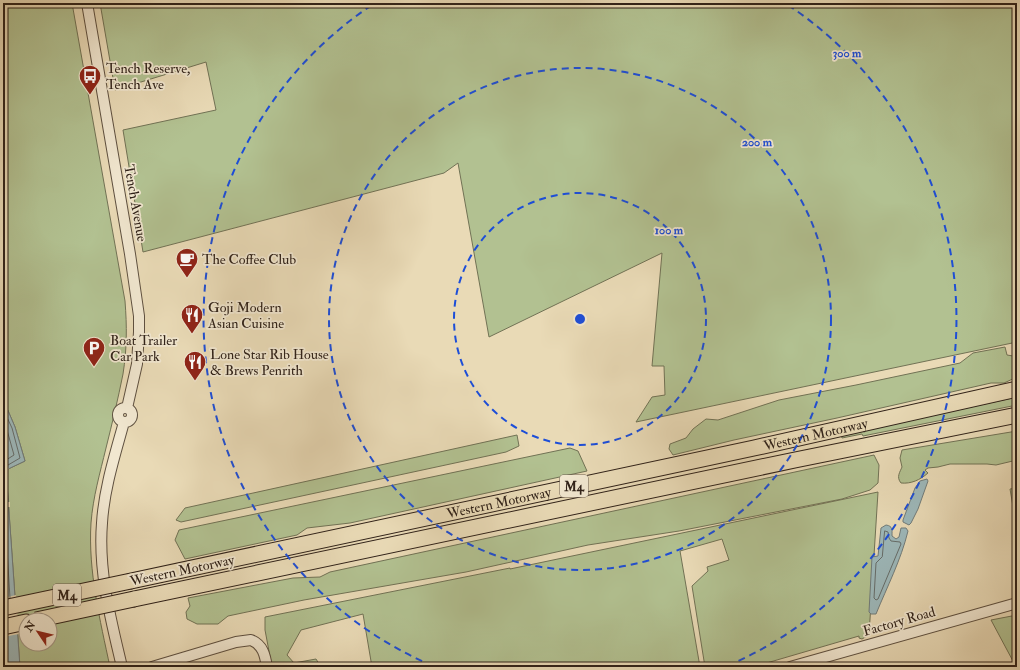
<svg xmlns="http://www.w3.org/2000/svg" width="1020" height="670" font-family="'IM FELL Double Pica',serif">
	<style>
		.green { fill: #b2c191; stroke: #717255; fill-rule: evenodd }
		.water { fill: #9db8ba; stroke: #717c7a }
		.pier { fill: #e9dab6 }
		.lines { fill: none; stroke-linecap: round; stroke-linejoin: round }
		.shore { stroke: #666d6a; stroke-width: 1 }
		.minor-casing { stroke: #5e5040; stroke-width: 12 }
		.highway-casing { stroke: #302219; stroke-width: 17 }
		.minor { stroke: #f1e7d0; stroke-width: 10 }
		.highway { stroke: #e9dab6; stroke-width: 15 }
		.highway-bridge-casing { stroke: #302219; stroke-width: 17; stroke-linecap: butt }
		.highway-bridge { stroke: #e9dab6; stroke-width: 15 }
		.ring { fill: none; stroke: #1d4ed8; stroke-width: 2; stroke-dasharray: 7 5 }
		.labels { text-anchor: middle; stroke-width: 3.5; stroke-linejoin: round; paint-order: stroke }
		.shield { fill: #f1e7d0; stroke: #6a5d50; stroke-width: 1 }
		.shield-label { font-size: 13px; font-weight: bold; fill: #302219 }
		.poi-label { font-size: 14px; fill: #302219; stroke: #f1e7d0; text-anchor: start }
		.street-label { font-size: 14px; fill: #302219; stroke: #f1e7d0 }
		.centre { fill: #1d4ed8; stroke: #f1e7d0; stroke-width: 2 }
		.ring-label { font-size: 12px; text-anchor: middle; font-weight: bold; fill: #1d4ed8; stroke: #f1e7d0; stroke-width: 3.5; stroke-linejoin: round; paint-order: stroke }
	</style>
	<rect width="100%" height="100%" fill="#e9dab6"/>
	<filter id="stains"><feTurbulence type="fractalNoise" baseFrequency=".005" numOctaves="4"/><feColorMatrix values="0 0 0 0 .2 0 0 0 0 .09 0 0 0 0 .02 0 0 0 .5 -.17"/></filter>
	<radialGradient id="worn" r=".72"><stop offset=".6" stop-color="#630" stop-opacity="0"/><stop offset="1" stop-color="#630" stop-opacity=".3"/></radialGradient>
	<!-- green -->
	<path class="green" d="M3,3H72L125,301C127,326 127,349 123,374C118,399 112,424 106,448C100,473 93,497 91,523C88,571 100,620 110,667H20L6,470L25,461L15,427L6,406L3,391ZM26,620H50V644H26Z
		M100,3H1017V342L636,422L652,397L665,395L664,366H652L662,253L489,337L458,163L444,173L143,252L123,130L216,110L206,62L115,90Z
		M1005,347L1007,355L1013,356L1017,354V377L1004,383H991L837,418L734,440L673,455L669,449L670,444L686,438L693,429L706,419L718,420L779,400L856,385L960,363L973,353Z
		M1017,397V405L863,436L862,434L842,438L841,435Z
		M1017,431V460L996,465L987,464H950L938,467L928,468L925,470L928,473C920,480 911,484 901,483C896,477 900,472 902,467L900,458L902,450Z
		M517,435L519,446L506,452L181,522L176,520L185,508Z
		M570,448L578,451L587,471L350,523L307,528L297,535L185,559L175,540L179,530Z
		M874,455L879,465L878,483L870,490L842,499L679,531L588,545L466,572L304,600L228,616L218,624H197L187,619L186,612L190,606L188,598L293,578L320,577L330,572Z
		M1017,488V530L1010,489Z
		M878,492L869,635L862,639L859,638V636L753,667H705L692,586L708,571L707,567L729,560L722,539L680,551L700,667H372L363,614L301,630L287,655L294,663L316,659L321,667H272L265,630V617L510,568V569Z
		M1017,615V667H1003L1014,663L991,620Z"/>
	<!-- water -->
	<path class="water" d="M3,391L6,406L15,427L25,461L6,470L20,667H3Z
		M927,479L928,481L918,509L911,523L909,525L903,522V520L915,488L920,481Z
		M886,525C893,526 892,530 892,536L896,539L899,537L901,528H906L908,531C901,560 887,587 876,614H871L869,612L872,557L878,556L881,528Z"/>
	<!-- pier -->
	<path class="pier" d="M3,458L9,469L6,471L8,502H10V507H4Z
		M16,595L19,634L3,637V598Z"/>
	<g class="lines">
		<!-- shore -->
		<path class="shore" d="M3,409L12,428L20,458L3,468
			M3,421L7,430L14,455L3,462
			M3,486L10,598
			M885,531L888,532L889,538L891,541L900,542L901,544L878,599L876,600L874,598L876,563L882,557Z"/>
		<!-- minor casing -->
		<g class="minor-casing">
			<path id="minor" d="M87,3L130,254L139,316V332L137,364L127,408
				M118 415a7 7 0 1 1 14 0a7 7 0 1 1-14 0Z
				M122,667C111,620 98,572 102,523C104,489 115,455 124,422
				M152,667L236,642L251,640C263,645 265,655 267,667
				M790,667L1017,603"/>
		</g>
		<!-- highway casing -->
		<g class="highway-casing">
			<g id="highway">
				<path id="s1" d="M131,581L754,448L1017,389"/>
				<path d="M134,599L795,460L1017,415"/>
				<path d="M3,627L26,622"/>
			</g>
		</g>
		<!-- minor -->
		<use href="#minor" class="minor"/>
		<!-- highway -->
		<use href="#highway" class="highway"/>
		<!-- highway-bridge casing -->
		<g class="highway-bridge-casing">
			<path id="highway-bridge" d="M3,608L131,581
				M36,620L134,599"/>
		</g>
		<!-- highway-bridge -->
		<use href="#highway-bridge" class="highway-bridge"/>
	</g>
	<!-- distance rings -->
	<g class="ring">
		<circle cx="580" cy="319" r="126"/>
		<circle cx="580" cy="319" r="251"/>
		<path d="M433 666A377 377 0 0 1 372 5M788 5A377 377 0 0 1 727 666"/>
	</g>
	<!-- icons -->
	<defs>
		<g id="bus-pin" transform="scale(1.15)"><path d="M0 17L-7.5 6A9.5 9.5 0 1 1 7.5 6Z" fill="#8f2418" stroke="#f1e7d0"/><path d="M-5-6H5V4H4V6H2V4H-2V6H-4V4H-5ZM-3.5-4V0h7V-4ZM-3.5 1.2v1.5H-2V1.2ZM2 1.2v1.5H3.5V1.2Z" fill="#fff"/></g>
		<g id="cafe-pin" transform="scale(1.15)"><path d="M0 17L-7.5 6A9.5 9.5 0 1 1 7.5 6Z" fill="#8f2418" stroke="#f1e7d0"/><path d="M-5.5-4.5H6V0H3Q3 3.5 0 3.5H-2.5Q-5.5 3.5-5.5 0ZM3-3.2v2h1.7v-2ZM-6 4.5H4V6H-6Z" fill="#fff"/></g>
		<g id="restaurant-pin" transform="scale(1.15)"><path d="M0 17L-7.5 6A9.5 9.5 0 1 1 7.5 6Z" fill="#8f2418" stroke="#f1e7d0"/><path d="M-5-6h1v4h1v-4h1v4h1v-4h1v5L-1.5 .5V6h-2V.5L-5-1ZM5-6V6H3V1.5H1.5Q1.5-4 5-6Z" fill="#fff"/></g>
		<g id="parking-pin" transform="scale(1.15)"><path d="M0 17L-7.5 6A9.5 9.5 0 1 1 7.5 6Z" fill="#8f2418" stroke="#f1e7d0"/><path d="M-3.5-5.5H1a3.5 3.5 0 0 1 0 7H-1V5.5H-3.5ZM-1-3.4V-.6H.8a1.4 1.4 0 0 0 0-2.8Z" fill="#fff"/></g>
	</defs>
	<g fill-rule="evenodd">
		<use href="#bus-pin" x="90" y="76"/>
		<use href="#cafe-pin" x="187" y="259"/>
		<use href="#restaurant-pin" x="192" y="315"/>
		<use href="#parking-pin" x="94" y="348"/>
		<use href="#restaurant-pin" x="195" y="362"/>
	</g>
	<g class="labels">
		<!-- shield labels -->
		<g class="shield">
			<rect x="560" y="475" width="28" height="22" rx="3"/>
			<rect x="53" y="584" width="28" height="22" rx="3"/>
		</g>
		<g class="shield-label">
			<text x="574" y="491">M4</text>
			<text x="67" y="600">M4</text>
		</g>
		<!-- poi labels -->
		<g class="poi-label">
			<text x="106" y="73">Tench Reserve,<tspan x="106" dy="16">Tench Ave</tspan></text>
			<text x="202" y="264">The Coffee Club</text>
			<text x="208" y="312">Goji Modern<tspan x="208" dy="16">Asian Cuisine</tspan></text>
			<text x="110" y="345">Boat Trailer<tspan x="110" dy="16">Car Park</tspan></text>
			<text x="210" y="359">Lone Star Rib House<tspan x="210" dy="16">&amp; Brews Penrith</tspan></text>
		</g>
		<!-- street labels -->
		<g class="street-label">
			<text transform="translate(136 203) rotate(80)" y="5">Tench Avenue</text>
			<text dy="5" stroke="none"><textPath href="#s1" startOffset="700">Western Motorway</textPath></text>
			<text dy="5" stroke="none"><textPath href="#s1" startOffset="376">Western Motorway</textPath></text>
			<text transform="translate(182 570) rotate(-12)" y="5">Western Motorway</text>
			<text transform="translate(899 621) rotate(-16)" y="5">Factory Road</text>
		</g>
	</g>
	<circle cx="580" cy="319" r="6" class="centre"/>
	<g class="ring-label">
		<text x="847" y="57">300 m</text>
		<text x="757" y="146">200 m</text>
		<text x="669" y="234">100 m</text>
	</g>
	<!-- margin -->
	<rect width="1020" height="670" fill="none" stroke="#e9dab6" stroke-width="16"/>
	<rect x="4" y="4" width="1012" height="662" fill="none" stroke="#302219" stroke-width="2"/>
	<rect x="8" y="8" width="1004" height="654" fill="none" stroke="#302219"/>
	<!-- north arrow -->
	<g transform="translate(38 632) rotate(305)"><circle r="19" fill="#f1e7d0" stroke="#a49887"/>
	<path d="M0-3L7 15L0 10L-7 15Z" fill="#8f2418"/>
	<text y="-6" font-size="11" font-weight="bold" text-anchor="middle" fill="#302219">N</text>
	</g>
	<rect width="100%" height="100%" filter="url(#stains)"/>
	<rect width="100%" height="100%" fill="url(#worn)"/>
</svg>
